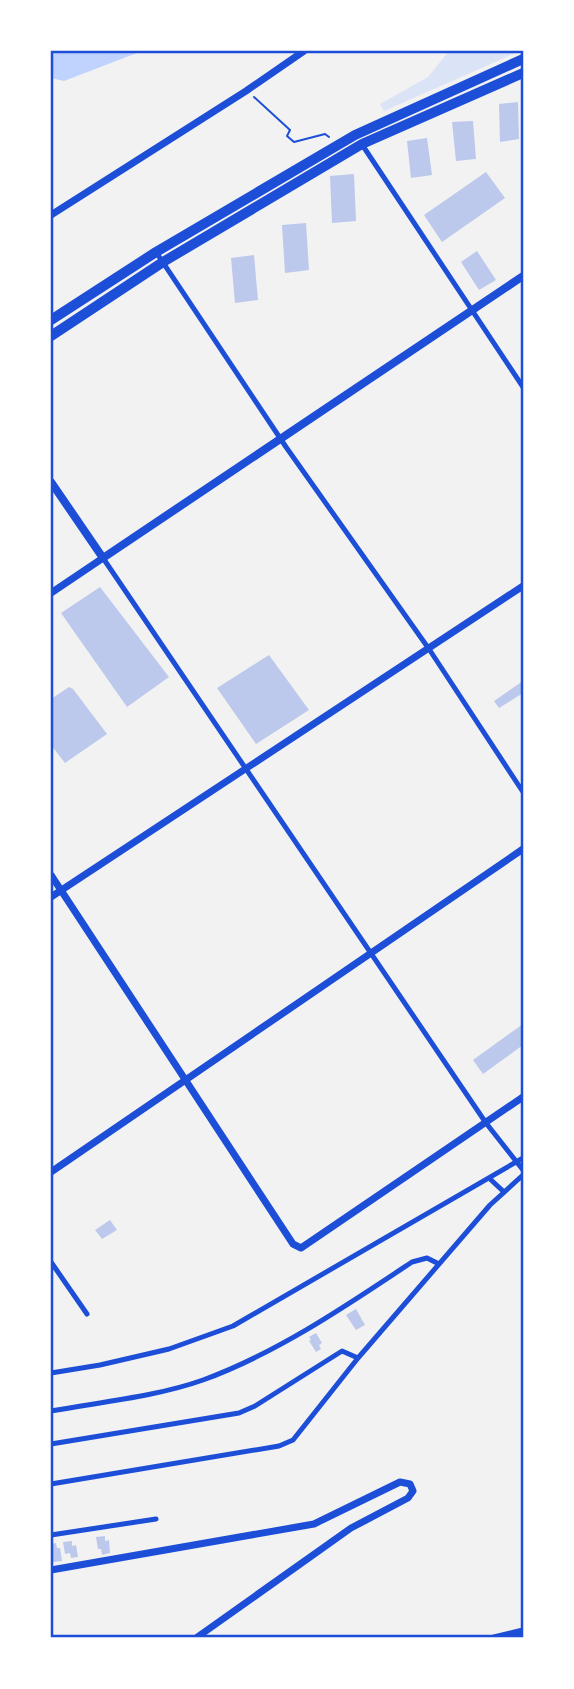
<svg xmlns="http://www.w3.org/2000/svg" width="574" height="1689" font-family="'Archivo Narrow',sans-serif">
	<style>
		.green { fill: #dbe4f7 }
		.water { fill: #bfd3fe }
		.building { fill: #bdc9ec }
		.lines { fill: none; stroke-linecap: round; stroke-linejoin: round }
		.path { stroke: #1d4ed8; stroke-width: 2 }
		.minor { stroke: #1d4ed8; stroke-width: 5 }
		.tertiary { stroke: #1d4ed8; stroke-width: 7 }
		.secondary { stroke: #1d4ed8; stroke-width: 8 }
		.trunk { stroke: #1d4ed8; stroke-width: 10 }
		.neatline { fill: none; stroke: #1d4ed8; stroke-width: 2.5 }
	</style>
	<rect width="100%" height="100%" fill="#f2f2f2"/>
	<!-- green -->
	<path class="green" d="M449,51H520L384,111L380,104L428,77Z"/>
	<!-- water -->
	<path class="water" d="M51,51H142L64,81L51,78Z"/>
	<!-- building -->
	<path class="building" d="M518,102L519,139L500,142L499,104Z
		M473,121L476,159L456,161L452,122Z
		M427,138L432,175L411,178L407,141Z
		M486,172L505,198L442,242L424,215Z
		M354,174L356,221L332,223L330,176Z
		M306,223L309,270L285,273L282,225Z
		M477,251L496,280L479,290L461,262Z
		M254,255L258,300L235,303L231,258Z
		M100,587L169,677L127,707L61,613Z
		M269,655L309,710L256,744L217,688Z
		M523,681V693L499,708L494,701Z
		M69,687L73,689L107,734L65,763L51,745V699Z
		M523,1024V1045L483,1074L473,1060Z
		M110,1220L117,1230L102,1239L95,1230Z
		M356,1309L365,1325L356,1330L346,1315Z
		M316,1333L322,1343L319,1345L321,1349L316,1352L309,1341L311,1340L309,1337Z
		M105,1536V1541L109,1540L110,1553L102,1555L101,1549H98L96,1537Z
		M72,1541V1546L76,1545L78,1557L71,1558L70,1553L65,1554L63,1542Z
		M56,1543L57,1548H60L62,1561L53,1562V1556H51V1544Z"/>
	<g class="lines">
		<!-- path -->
		<path class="path" d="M254,97L290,130L287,136L294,142L325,134L329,137"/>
		<!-- minor -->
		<path class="minor" d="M361,143L523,387
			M156,252L286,447L429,649L523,792
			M103,558L486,1123L523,1170
			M489,1178L504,1192
			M51,1262L87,1314
			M51,1373L100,1365L169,1349L233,1326L523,1158
			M51,1411C100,1402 155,1397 203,1380C277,1353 346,1306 412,1262L427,1258L437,1263
			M51,1444L239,1413L255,1406L342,1351L358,1358L490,1205L523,1175
			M51,1484L279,1446L293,1440L358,1358
			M51,1535L156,1519"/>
		<!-- tertiary -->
		<path class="tertiary" d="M51,215L246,91L304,51
			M51,593L103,558
			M51,875L293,1244L301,1248L523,1097
			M51,897L523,586
			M51,1172L523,849
			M51,1570L314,1524L400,1482L410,1484L413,1491L408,1498L351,1528L196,1638
			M494,1638L523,1631"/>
		<!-- secondary -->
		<path class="secondary" d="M51,482L103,558L523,276"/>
		<!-- trunk -->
		<path class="trunk" d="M51,320L156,252L355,135L523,59
			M51,336L163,262L362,144L523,73"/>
	</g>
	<!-- border -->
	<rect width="574" height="1689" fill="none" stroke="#ffffff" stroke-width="105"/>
	<rect x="52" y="52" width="470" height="1584" class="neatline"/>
</svg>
